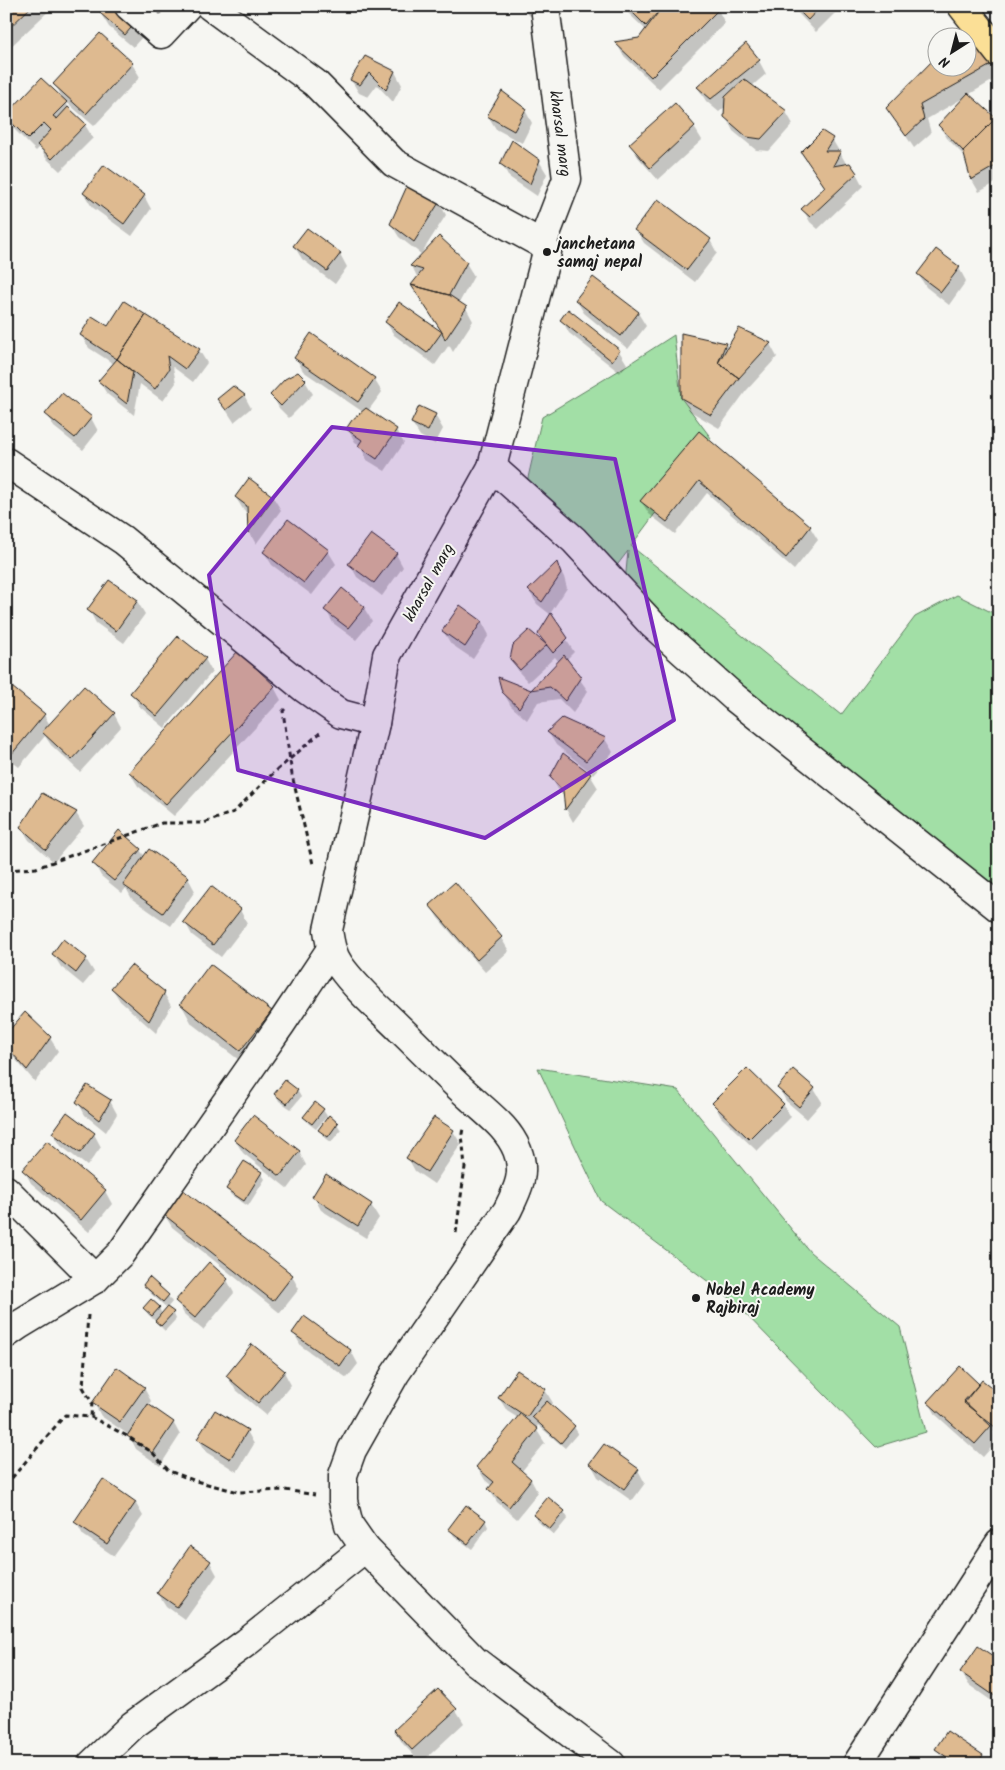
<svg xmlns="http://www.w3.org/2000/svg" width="1005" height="1770" font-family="Kalam,sans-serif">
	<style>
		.green { fill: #a2dfa6; stroke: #5f7e61 }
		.shadow { fill: #0003; fill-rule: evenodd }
		.building { fill: #deba90; stroke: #1c1c1c }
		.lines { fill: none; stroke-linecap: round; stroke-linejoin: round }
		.minor-casing { stroke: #1c1c1c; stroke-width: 31 }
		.major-casing { stroke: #1c1c1c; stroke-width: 31 }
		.path { stroke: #1c1c1c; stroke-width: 3; stroke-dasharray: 5 4; stroke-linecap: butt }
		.minor { stroke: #f6f6f2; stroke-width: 28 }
		.major { stroke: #fbdf96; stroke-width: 28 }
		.marked { fill: #7b2cbf; fill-opacity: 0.2; stroke: #7b2cbf; stroke-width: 4; stroke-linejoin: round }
		.poi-dot { fill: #1c1c1c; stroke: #f6f6f2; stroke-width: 2 }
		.labels { text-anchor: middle; stroke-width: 4; stroke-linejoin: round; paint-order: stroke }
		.street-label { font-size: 16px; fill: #1c1c1c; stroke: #f6f6f2 }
		.poi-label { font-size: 16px; font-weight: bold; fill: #1c1c1c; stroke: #f6f6f2; text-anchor: start }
	</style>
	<rect width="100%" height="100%" fill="#f6f6f2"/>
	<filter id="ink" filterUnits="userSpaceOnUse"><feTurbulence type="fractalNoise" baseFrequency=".02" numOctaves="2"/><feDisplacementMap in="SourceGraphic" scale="10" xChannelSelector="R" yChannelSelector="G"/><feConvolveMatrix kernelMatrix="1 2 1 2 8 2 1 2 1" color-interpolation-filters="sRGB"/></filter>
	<g filter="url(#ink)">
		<!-- green -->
		<path class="green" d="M674,335L681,398L711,438L631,546L841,715L915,617L957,595L999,616V905L624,593L628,551L608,577L524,495L542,417L618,371Z
			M538,1068L678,1090L810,1252L900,1327L926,1432L876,1447L730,1298L601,1201Z"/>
		<!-- shadow -->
		<path class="shadow" d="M6,6H54L6,51Z
			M107,6L143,36L133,47L109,27L101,14Z
			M516,6H540L532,17Z
			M624,6H709L718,10L725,23L659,89L623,55L616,42L639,39L646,30L628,13Z
			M791,6H842L816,32Z
			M968,38L990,66L997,78L968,95L999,126V181L979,192L972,180L966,158L947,138L939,125L965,97L927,119L931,133L914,148L896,121L938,68H968Z
			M365,58L395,72L402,85L393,102L377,85L368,97L359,93L351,80Z
			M759,61L766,74L752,86L786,112L793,124L769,151L756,150L733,131L726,117V106L719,112L706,101L698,88Z
			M132,64L140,77L94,126L63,99L55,84Z
			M65,101L70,110L85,125L93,138L60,171L46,158L40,147L36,151L14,129L7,116Z
			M675,105L694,127L702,140L658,180L638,157L631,144Z
			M525,110L532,123L522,143L496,129L488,116Z
			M832,139L847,165L856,173L863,186L818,229L810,222L803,209L826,188L810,165Z
			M539,161L547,174L537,196L509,177L502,164Z
			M84,194L144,196L151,209L132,236L92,207Z
			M439,202L446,215L421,254L399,237L391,224Z
			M636,230L710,240L717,253L695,282L644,243Z
			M294,246L340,254L347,267L335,284L302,259Z
			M466,263L474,276L459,303L466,308L473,321L453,352L449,345L435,365L394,335L386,322L399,303L444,335L412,266Z
			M959,268L966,281L949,305L926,287L918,274Z
			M576,300L638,313L646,326L628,349L584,313Z
			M124,303L199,350L207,363L193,382L173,367L176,383L163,401L140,384L134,415L107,394L99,381L114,364L89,348L81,335L108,328Z
			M569,311L619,351L627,364L620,373L569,333L562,320Z
			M740,330L770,344L777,357L746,391L719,428L690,411L682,398V334L726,344L728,348Z
			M312,335L374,379L382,392L368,411L396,430L404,443L385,471L367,460L360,445L355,442L348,429L363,412L303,371L296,358Z
			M305,381L313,394L289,418L279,408L272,395Z
			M244,395L251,408L234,422L219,399Z
			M47,414L91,418L98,431L83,450L54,427Z
			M435,415L443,429L435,444L420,436L412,423Z
			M699,432L810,527L818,540L794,570L707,493L675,534L649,514L641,501Z
			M273,497L281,510L256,544L249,532V514L244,511L236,498Z
			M328,551L336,564L312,595L272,565L264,552Z
			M396,554L403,567L382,596L357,577L350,564Z
			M557,564L564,577L567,588L550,614L574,652L566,660L588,691L573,713L559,699L538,702L527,720L511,706L503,692L500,679L531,691L559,662L555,657L528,682L519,672L511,659L546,645L540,634L551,615L537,604L529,591Z
			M137,601L145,614L124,643L96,623L89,610Z
			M460,607L482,622L489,635L473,659L451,644L443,631Z
			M364,608L372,621L356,640L333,623L326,610Z
			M205,659L212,672L165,728L139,706L132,693Z
			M274,687L281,700L174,816L138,786L130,773Z
			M6,696L44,715L50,725L114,714L121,727L80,772L51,745L45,736L19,767L6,757Z
			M562,719L605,739L613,752L593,774L556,745L548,732Z
			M590,775L598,788L573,822L566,809L564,797L559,791L551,777Z
			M43,795L76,813L84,826L54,862L29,840L21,827Z
			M140,850L145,857L188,878L195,891L171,926L132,899L126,888L122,893L101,876L94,863Z
			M430,905L501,938L509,951L485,972L438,918Z
			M240,910L247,923L221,957L192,935L185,922Z
			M53,954L86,959L94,972L83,985L61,967Z
			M112,988L164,993L171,1006L156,1033L120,1001Z
			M181,1004L271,1011L282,1031L252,1070L192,1024Z
			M6,1036L50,1038L58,1051L35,1082L10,1053L6,1047Z
			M779,1088L814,1089L822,1102L807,1119L786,1101Z
			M297,1090L301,1097L291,1109L279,1101L276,1094Z
			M110,1101L117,1114L106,1132L85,1115L78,1102Z
			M714,1104H783L791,1117L757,1151L721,1117Z
			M323,1110L327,1116L316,1129L308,1123L305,1117Z
			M337,1124L341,1130L331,1142L323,1136L320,1130Z
			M453,1131L461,1144L434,1184L415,1171L408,1158Z
			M53,1133L94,1134L101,1147L87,1166L61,1146Z
			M235,1140L299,1152L306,1165L288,1189L243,1153Z
			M24,1170L105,1191L112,1204L89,1232L31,1183Z
			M261,1173L265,1179L248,1206L231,1195L228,1189Z
			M314,1197L371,1205L379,1218L366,1238L321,1210Z
			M164,1214L292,1276L299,1289L280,1313L172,1227Z
			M149,1279L168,1296L172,1302L167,1308L148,1291L144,1285Z
			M227,1280L234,1293L203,1330L184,1314L177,1301Z
			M145,1308H159L162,1314L173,1312L176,1319L165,1331L148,1314Z
			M294,1333L351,1351L358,1364L347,1378L301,1346Z
			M960,1368L979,1386L999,1395V1436L993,1432L998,1440L983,1457L936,1415L929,1402ZM974,1390L975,1391L965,1404L962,1401Z
			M284,1372L291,1385L266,1415L235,1389L227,1376Z
			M144,1388L151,1401L148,1406L173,1422L180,1435L160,1466L136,1449L129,1435L101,1416L94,1403Z
			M545,1390L553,1403L551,1406L574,1427L578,1433L565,1448L538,1425L536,1429L545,1443L521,1472L531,1480L538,1493L517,1519L497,1502L489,1489L492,1486L485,1480L477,1467L518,1418L507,1411L499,1398Z
			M247,1431L254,1444L237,1472L206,1452L199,1439Z
			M591,1464L638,1470L645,1483L632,1501L598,1477Z
			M548,1499L564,1512L568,1518L554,1535L538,1522L534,1515Z
			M135,1502L143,1516L114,1556L83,1535L76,1522Z
			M485,1520L488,1527L472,1549L454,1536L450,1529Z
			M210,1562L217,1575L185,1620L166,1606L158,1593Z
			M999,1662V1706L969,1685L961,1672Z
			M438,1691L456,1710L464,1723L421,1763L403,1744L395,1731Z
			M937,1749L982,1755L987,1764H946Z"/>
		<!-- building -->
		<path class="building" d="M6,6H32L6,31Z
			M106,6H118L136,22L125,35L100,13Z
			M626,6H663L646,26Z
			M663,6H712L719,9L651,77L614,42L639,38Z
			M794,6H821L808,20Z
			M962,29L991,65L920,105L924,119L906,136L886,108L938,55V68H968V38H954Z
			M100,33L133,63L86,114L53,84Z
			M746,43L760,60L711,99L697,87Z
			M365,56L395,71L386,90L369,73L360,85L350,80Z
			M41,78L67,102L53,116L57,119L68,107L86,124L52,159L37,145L51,130L44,123L28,139L6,117V115Z
			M744,79L787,111L761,139L747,137L724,117L725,97Z
			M502,91L526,109L514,131L487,116Z
			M968,93L996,118L963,151L938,125Z
			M675,103L695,126L650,168L629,144Z
			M996,118L999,125V164L971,180L963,151Z
			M822,131L833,138L825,151H841L833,166L850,163L857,173L810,217L801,209L825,187L801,152Z
			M512,140L540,160L530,184L500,164Z
			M104,165L145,195L124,224L83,193Z
			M412,175L440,201L414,242L390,224Z
			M658,199L711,239L687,270L634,230Z
			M307,228L341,253L327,271L293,246Z
			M439,236L467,262L449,295L411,285L423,270L410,266Z
			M936,249L960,267L941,292L917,274Z
			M593,277L639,312L621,336L575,300Z
			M411,285L449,295L467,307L445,340L442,332Z
			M124,301L146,315L117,359L80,335L92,316L108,326Z
			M399,302L442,332L427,353L385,322Z
			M568,309L620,350L612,361L560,320Z
			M146,315L200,349L185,369L167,356L169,369L155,389L117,359Z
			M739,328L771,343L739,378L718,363Z
			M311,333L375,378L358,402L294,358Z
			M681,333L726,343L718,363L739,378L711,415L681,398Z
			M117,359L133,372L127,404L98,381Z
			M298,372L306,380L281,406L270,395L285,379Z
			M233,386L245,395L226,410L217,399Z
			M62,393L92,417L75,438L45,414Z
			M419,406L436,414L428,431L411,423Z
			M366,408L397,429L377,459L358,446L362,440L346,429L352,420Z
			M699,431L811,526L786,558L699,481L667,522L640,501Z
			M249,478L274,497L248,533L247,506L235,497Z
			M288,519L329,550L304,583L263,552Z
			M371,534L397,553L374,583L348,564Z
			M557,562L561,574L542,602L528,590Z
			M109,580L138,600L116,631L87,610Z
			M342,588L365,607L348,628L324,610Z
			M460,605L482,621L465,647L442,631Z
			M551,613L568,638L553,653L538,634Z
			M529,630L547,645L520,670L510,659L513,645Z
			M178,636L206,658L157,716L130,693Z
			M238,651L275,686L166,804L129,772Z
			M564,655L581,677L565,701L550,687L531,690Z
			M498,677L531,690L519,708L502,692Z
			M84,686L115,713L72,760L42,732Z
			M12,687L45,714L11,755L6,751V694Z
			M562,718L606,738L586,761L547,732Z
			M563,753L591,774L565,810L563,791L550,777Z
			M42,793L77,812L46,850L20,827Z
			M119,830L141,849L114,881L92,863Z
			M149,849L189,877L163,913L123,885Z
			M455,882L502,937L477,960L429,905Z
			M211,886L241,909L213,945L183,922Z
			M63,939L87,958L76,973L52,954Z
			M210,964L272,1011L240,1051L180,1004Z
			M131,965L165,992L149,1021L111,988Z
			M25,1012L51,1037L27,1070L6,1046V1034Z
			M747,1068L784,1104L749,1139L712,1103Z
			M793,1069L815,1088L799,1107L777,1088Z
			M285,1080L298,1090L287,1104L274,1094Z
			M87,1085L111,1100L99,1120L76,1102Z
			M315,1102L324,1109L312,1124L303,1117Z
			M67,1112L95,1133L80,1153L52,1133Z
			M253,1115L300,1151L280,1176L234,1140Z
			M329,1115L338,1123L328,1137L318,1130Z
			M434,1117L454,1130L427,1172L406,1158Z
			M47,1141L106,1190L81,1220L22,1170Z
			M244,1161L262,1172L244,1201L226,1189Z
			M326,1174L372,1204L358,1226L312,1197Z
			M182,1189L293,1275L273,1301L163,1214Z
			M209,1262L228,1279L195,1318L175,1301Z
			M149,1277L169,1295L163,1302L143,1285Z
			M151,1299L160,1307L152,1316L143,1308Z
			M167,1307L174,1312L161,1326L155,1321Z
			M304,1316L351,1350L340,1366L292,1333Z
			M252,1344L285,1371L258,1403L226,1376Z
			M960,1366L979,1384L964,1401L991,1426L975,1444L927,1402Z
			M117,1367L145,1387L120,1422L92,1403Z
			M517,1370L546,1389L527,1417L498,1398Z
			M982,1380L999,1393V1430L964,1403Z
			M547,1401L575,1426L561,1443L532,1417Z
			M148,1404L174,1422L153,1453L127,1436Z
			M215,1410L248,1430L230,1459L197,1439Z
			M520,1414L538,1429L512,1462L531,1479L509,1507L488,1489L494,1482L476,1467Z
			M604,1444L639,1469L624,1489L589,1464Z
			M103,1479L136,1502L107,1544L74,1522Z
			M548,1497L565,1511L550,1529L533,1515Z
			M466,1505L486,1520L468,1544L448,1529Z
			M190,1546L211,1561L177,1607L157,1593Z
			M978,1646L999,1660V1699L960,1672Z
			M438,1689L457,1709L412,1750L394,1730Z
			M947,1731L983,1755L977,1764H957L935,1749Z"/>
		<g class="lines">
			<!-- minor casing -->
			<g class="minor-casing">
				<g id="minor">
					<path d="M129,6L161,34L187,6"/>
					<path d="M210,6L315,83L394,163L542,244"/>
					<path id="s1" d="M549,6L546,14L567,179L542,244L547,252L492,467L387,655L375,723L328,930C330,943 332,955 340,966C357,990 380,1009 401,1030C425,1053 447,1077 472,1099C489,1115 508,1128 517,1150C527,1173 517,1191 507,1211L395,1374L352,1450L343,1475V1501L349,1525L365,1548L475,1661L611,1764"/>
					<path d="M6,462L123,540L304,688L341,714L375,723"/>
					<path d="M492,467L574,540L652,624L735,698L999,908"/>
					<path d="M6,1190L95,1279"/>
					<path d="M6,1334L19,1325L95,1279L121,1253L281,1024L331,949"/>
					<path d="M92,1764L133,1725L247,1642L365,1548"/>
					<path d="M857,1764L999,1544"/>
				</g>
			</g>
			<!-- major casing -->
			<g class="major-casing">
				<path id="major" d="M962,6L999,53"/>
			</g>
			<!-- path -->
			<path class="path" d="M285,709L283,711L292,775L313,864
				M6,870L36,868L162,823H204L234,812L269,777L320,733
				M456,1233L465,1167L462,1134L463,1128
				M88,1315L83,1387L92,1403L91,1417
				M6,1485L65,1415L91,1417L127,1436L153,1453L169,1471L196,1481L238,1492L285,1490L315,1495"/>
			<!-- minor -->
			<use href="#minor" class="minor"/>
			<!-- major -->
			<use href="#major" class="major"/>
		</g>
	</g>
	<!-- marked area -->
	<path class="marked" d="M332,427L615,459L674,720L485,838L238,770L209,575Z"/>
	<!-- markers -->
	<g class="poi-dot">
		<circle cx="547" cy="252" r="5"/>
		<circle cx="696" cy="1298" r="5"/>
	</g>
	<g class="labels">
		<!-- street labels -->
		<g class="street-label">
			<text dy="6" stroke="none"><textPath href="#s1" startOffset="129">kharsal marg</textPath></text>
			<text transform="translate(428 582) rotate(-61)" y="6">kharsal marg</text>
		</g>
		<!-- poi labels -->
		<g class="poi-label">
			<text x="557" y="249">janchetana<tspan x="557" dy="18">samaj nepal</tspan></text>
			<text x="706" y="1295">Nobel Academy<tspan x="706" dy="18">Rajbiraj</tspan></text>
		</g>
	</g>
	<!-- margin -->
	<rect width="1005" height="1770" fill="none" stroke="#f6f6f2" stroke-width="25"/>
	<rect x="12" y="12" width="980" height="1745" fill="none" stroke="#1c1c1c" stroke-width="2" filter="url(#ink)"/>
	<!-- north arrow -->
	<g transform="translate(952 52) rotate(216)"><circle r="24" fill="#f6f6f2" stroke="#9f9f9c"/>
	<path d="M0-4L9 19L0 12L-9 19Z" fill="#1c1c1c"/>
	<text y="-8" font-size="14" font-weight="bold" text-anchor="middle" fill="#1c1c1c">N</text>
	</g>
</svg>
